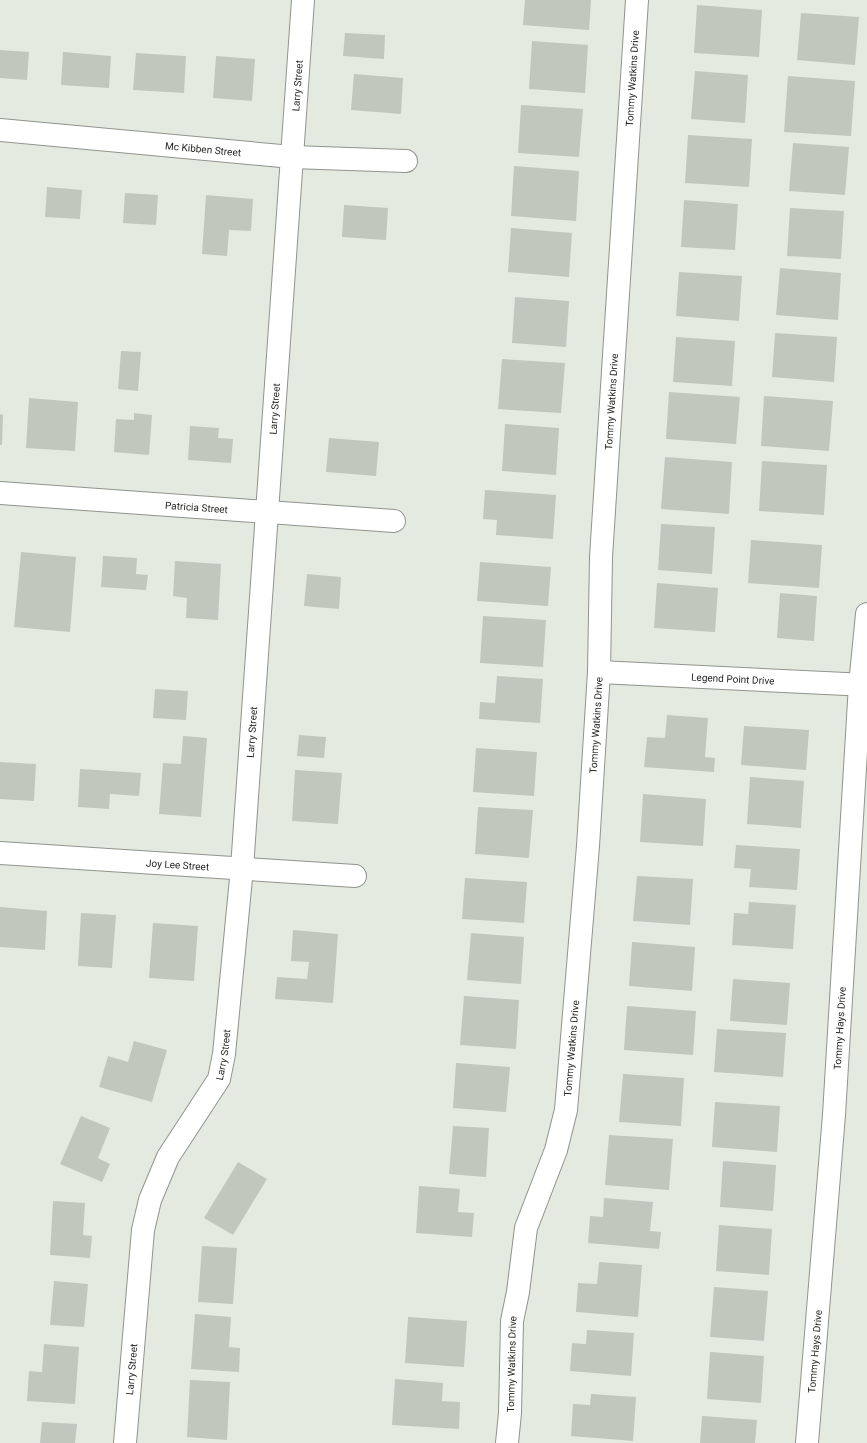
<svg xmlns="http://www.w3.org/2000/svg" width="867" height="1443" font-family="Roboto,sans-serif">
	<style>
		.building { fill: #c2c7be }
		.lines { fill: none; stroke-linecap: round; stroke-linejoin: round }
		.street-casing { stroke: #90948c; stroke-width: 24 }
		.street { stroke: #fff; stroke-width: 22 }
		.labels { text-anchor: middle; stroke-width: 3; stroke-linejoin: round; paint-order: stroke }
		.street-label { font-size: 10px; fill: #1f211d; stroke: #f2f7ee }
	</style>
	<rect width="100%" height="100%" fill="#e5eae1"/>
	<!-- building -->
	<path class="building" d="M525,0H591L589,30L523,25Z
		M697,5L762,10L759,57L694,53Z
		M801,13L859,17L855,65L797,60Z
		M345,33L385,35L384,59L343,56Z
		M532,41L588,45L585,93L529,89Z
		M0,50L29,52L27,80L0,78Z
		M63,52L111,56L109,88L61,85Z
		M136,53L186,56L184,93L133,90Z
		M216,56L255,59L252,101L213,98Z
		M695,71L748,75L745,123L691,119Z
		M354,74L403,78L401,114L351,110Z
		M788,76L855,81L851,136L784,132Z
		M521,105L583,109L579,157L518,153Z
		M688,135L752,139L749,187L685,183Z
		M793,143L849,147L845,195L789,191Z
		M514,166L579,171L576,221L511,216Z
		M47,187L82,190L80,219L45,217Z
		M125,193L158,195L156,225L123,223Z
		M206,195L253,199L251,231L229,230L227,256L202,254Z
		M684,200L738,204L735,250L681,247Z
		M344,205L388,208L386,240L342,237Z
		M790,208L844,211L841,259L787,256Z
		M511,228L572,233L569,277L508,272Z
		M780,268L841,273L838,320L776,315Z
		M679,272L742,276L739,321L676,316Z
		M515,297L569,301L566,347L512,343Z
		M775,333L837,337L834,382L772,377Z
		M676,337L735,341L732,386L673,382Z
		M121,351L141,352L138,391L118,389Z
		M502,359L565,363L561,413L498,409Z
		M669,392L740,397L736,444L666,439Z
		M764,396L833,401L829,451L761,446Z
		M29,398L78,402L75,451L26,448Z
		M134,413L152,415L149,455L114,452L116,419L134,420Z
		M0,414L3,415L2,445H0Z
		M505,424L559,428L556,475L502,471Z
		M190,426L219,428L218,438L233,439L231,463L188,460Z
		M329,438L379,442L376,476L326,472Z
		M665,457L732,462L729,514L661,509Z
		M762,461L827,465L824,515L759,511Z
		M485,490L556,495L553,539L496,535L497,520L483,519Z
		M661,524L715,527L712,574L658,570Z
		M751,540L822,545L819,588L748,583Z
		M21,552L76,557L70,632L14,627Z
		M103,556L137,558L136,574L148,575L146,590L101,587Z
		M175,561L221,564L218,620L186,618L187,598L173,596Z
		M480,562L551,567L548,606L477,601Z
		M307,574L341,577L339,609L304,606Z
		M657,583L718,588L715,632L654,628Z
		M780,593L817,596L814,641L777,638Z
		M483,616L546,620L543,667L480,663Z
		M497,676L543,679L540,723L479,719L480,702L495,703Z
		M155,689L188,691L186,720L153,718Z
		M667,715L708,718L705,757L715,758L714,772L644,767L647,737L665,738Z
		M744,726L809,730L806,770L741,765Z
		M299,735L326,737L324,758L297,756Z
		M183,736L207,738L201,817L159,814L163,763L181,764Z
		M476,748L537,752L534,796L473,792Z
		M0,762L36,764L34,801L0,799Z
		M80,769L141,773L139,796L110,794L109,809L78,807Z
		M295,770L342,773L338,824L292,821Z
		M750,777L804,781L801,828L747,824Z
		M643,794L706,799L703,846L640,842Z
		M478,807L533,810L529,858L475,854Z
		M736,845L800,849L797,890L749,887L751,869L734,868Z
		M637,876L693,879L690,925L633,921Z
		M465,878L527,882L524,923L462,919Z
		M749,902L796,905L793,949L732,945L734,913L748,914Z
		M0,907L47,911L45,950L0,947Z
		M81,913L116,915L112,968L78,966Z
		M153,923L198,926L194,981L149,978Z
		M293,930L338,934L333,1003L275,999L277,977L307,979L309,962L291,961Z
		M471,933L524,937L521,984L467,980Z
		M632,942L695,947L692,991L629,986Z
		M733,979L790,983L787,1025L730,1021Z
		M464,996L519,1000L516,1049L460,1045Z
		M627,1006L696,1011L693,1055L624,1050Z
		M717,1029L786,1033L783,1077L714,1072Z
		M134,1041L167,1050L152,1102L99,1087L108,1056L128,1062Z
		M456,1063L510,1067L506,1112L453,1108Z
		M623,1074L684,1078L681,1126L619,1122Z
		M715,1102L780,1106L777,1152L712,1147Z
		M81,1116L110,1128L98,1158L110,1164L102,1182L60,1164Z
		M453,1126L489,1128L486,1177L449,1174Z
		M609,1135L673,1139L669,1190L605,1185Z
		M723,1161L776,1165L773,1211L720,1207Z
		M238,1162L267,1179L233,1235L204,1218Z
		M419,1186L460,1189L458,1212L474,1213L472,1237L416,1233Z
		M604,1198L653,1202L650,1231L661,1232L659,1249L588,1243L590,1216L603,1217Z
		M53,1201L85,1203L83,1235L92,1236L90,1258L50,1255Z
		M719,1225L772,1229L769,1275L716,1271Z
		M202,1246L237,1248L233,1304L198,1302Z
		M599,1262L642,1265L638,1317L576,1312L578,1283L597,1284Z
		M54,1281L88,1284L84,1327L50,1325Z
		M714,1287L768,1291L764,1341L710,1337Z
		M195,1314L231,1317L229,1347L240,1348L239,1372L191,1369Z
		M408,1317L467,1321L464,1367L405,1363Z
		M587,1330L634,1333L631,1376L570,1371L572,1343L586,1344Z
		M44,1344L79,1347L75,1404L27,1401L29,1371L42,1372Z
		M710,1352L764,1356L761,1403L707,1399Z
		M395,1379L443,1383L442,1401L460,1402L459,1429L392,1425Z
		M190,1380L230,1382L227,1440L187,1437Z
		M591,1394L636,1397L633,1441L571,1436L573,1404L590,1405Z
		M702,1416L757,1420L755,1443H700Z
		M42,1422L77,1424L75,1443H40Z"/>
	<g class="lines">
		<!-- street casing -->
		<g class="street-casing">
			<g id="street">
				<path id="s1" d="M0,130L292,157L406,161"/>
				<path id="s2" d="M0,493L394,521"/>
				<path id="s3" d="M599,672L867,685"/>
				<path id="s4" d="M0,853L355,876"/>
				<path id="s5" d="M125,1443L143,1230L150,1200L168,1157L219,1079L224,1054L242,868L303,0"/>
				<path id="s6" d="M507,1443L510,1413L512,1321L518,1292L526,1228L556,1150L566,1110L588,846L599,672L601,557L637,0"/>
				<path id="s7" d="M807,1443L834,1115L860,685L867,614"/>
			</g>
		</g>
		<!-- street -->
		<use href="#street" class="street"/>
	</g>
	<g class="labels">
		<!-- street labels -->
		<g class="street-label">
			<text dy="4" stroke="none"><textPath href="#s6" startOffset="1375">Tommy Watkins Drive</textPath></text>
			<text dy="4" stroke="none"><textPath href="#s5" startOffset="1381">Larry Street</textPath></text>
			<text dy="4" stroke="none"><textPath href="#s1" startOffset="204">Mc Kibben Street</textPath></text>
			<text dy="4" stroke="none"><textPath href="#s6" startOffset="1051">Tommy Watkins Drive</textPath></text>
			<text dy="4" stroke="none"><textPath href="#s5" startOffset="1057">Larry Street</textPath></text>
			<text dy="4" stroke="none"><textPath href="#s2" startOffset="197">Patricia Street</textPath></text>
			<text dy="4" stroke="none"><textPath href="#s3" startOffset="134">Legend Point Drive</textPath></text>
			<text dy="4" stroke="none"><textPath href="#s6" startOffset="727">Tommy Watkins Drive</textPath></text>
			<text dy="4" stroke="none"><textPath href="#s5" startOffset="733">Larry Street</textPath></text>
			<text dy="4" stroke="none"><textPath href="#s4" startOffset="178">Joy Lee Street</textPath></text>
			<text dy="4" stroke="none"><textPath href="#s7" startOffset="416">Tommy Hays Drive</textPath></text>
			<text dy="4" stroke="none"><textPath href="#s6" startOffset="403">Tommy Watkins Drive</textPath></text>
			<text dy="4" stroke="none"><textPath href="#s5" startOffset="409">Larry Street</textPath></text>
			<text dy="4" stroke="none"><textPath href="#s7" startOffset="92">Tommy Hays Drive</textPath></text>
			<text dy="4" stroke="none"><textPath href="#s6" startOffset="79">Tommy Watkins Drive</textPath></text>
			<text dy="4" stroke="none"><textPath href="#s5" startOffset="74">Larry Street</textPath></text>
		</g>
	</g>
</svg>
